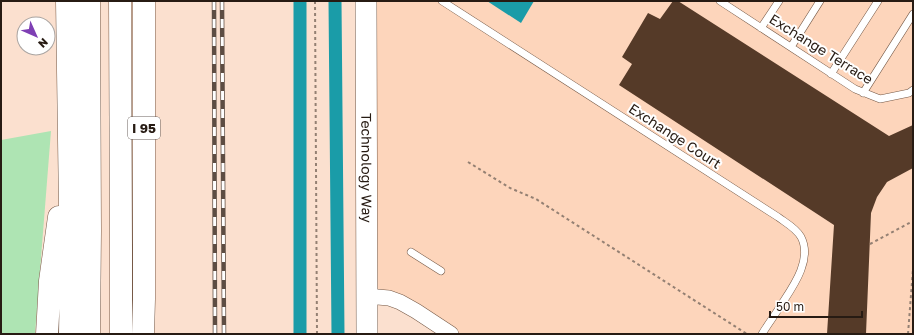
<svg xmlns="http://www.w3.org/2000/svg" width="914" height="335" font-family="'Golos Text',sans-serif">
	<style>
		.built { fill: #fdd5bb }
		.green { fill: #aee4b3 }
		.water { fill: #1a9ca8 }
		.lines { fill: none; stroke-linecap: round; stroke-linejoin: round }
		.canal { stroke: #1a9ca8; stroke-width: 13 }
		.building { fill: #553a28 }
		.lane-casing { stroke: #765946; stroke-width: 8 }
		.street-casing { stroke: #765946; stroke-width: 16 }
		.secondary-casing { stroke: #765946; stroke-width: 22 }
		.highway-casing { stroke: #765946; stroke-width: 23 }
		.path { stroke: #948073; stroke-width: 2; stroke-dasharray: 3 3; stroke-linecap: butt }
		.lane { stroke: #fff; stroke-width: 7 }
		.street { stroke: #fff; stroke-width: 15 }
		.secondary { stroke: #fff; stroke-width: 21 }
		.highway { stroke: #fff; stroke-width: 22 }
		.rail-casing { stroke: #5d4d43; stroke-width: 4.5 }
		.rail { stroke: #fff; stroke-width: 3; stroke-dasharray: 9; stroke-linecap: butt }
		.labels { text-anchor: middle; stroke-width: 4; stroke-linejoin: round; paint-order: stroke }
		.shield { fill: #fff; stroke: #685f5a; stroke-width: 1 }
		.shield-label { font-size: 13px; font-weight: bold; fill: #271b13 }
		.street-label { font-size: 14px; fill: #271b13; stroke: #fff }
	</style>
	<rect width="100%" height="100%" fill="#fbe0cf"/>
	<!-- built -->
	<path class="built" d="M366,1H913V334H451L416,311L366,296Z"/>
	<!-- green -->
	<path class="green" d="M51,131L35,334H1V140Z"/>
	<!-- water -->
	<path class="water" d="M487,1H534L521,23Z"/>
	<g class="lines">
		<!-- canal -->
		<path class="canal" d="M335,1L338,334
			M300,334V1"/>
	</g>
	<!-- building -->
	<path class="building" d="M673,1H678L889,136L913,125V168L887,182L877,197L871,213L866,334H827L834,225L619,85L632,64L622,57L648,13L660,19Z"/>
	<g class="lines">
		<!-- lane casing -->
		<g class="lane-casing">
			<path id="lane" d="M442,1L778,217C786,223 796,228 801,237C813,260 792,288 781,305C775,315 768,324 762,334
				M720,1L855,89L880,99L909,93L913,90
				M761,28L779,1
				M791,47L820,1
				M831,74L878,1
				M863,93L913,14
				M411,252L441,271"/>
		</g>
		<!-- street casing -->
		<g class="street-casing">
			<path id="street" d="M366,296L389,298L400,302L416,311L451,334"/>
		</g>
		<!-- secondary casing -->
		<g class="secondary-casing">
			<g id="secondary">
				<path id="s1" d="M366,1L367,334"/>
			</g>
		</g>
		<!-- highway casing -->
		<g class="highway-casing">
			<path id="highway" d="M67,1L71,277L70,334
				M120,1L121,249V334
				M47,334L50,281L59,217
				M89,334L90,231L89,1
				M143,334L144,299V1"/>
		</g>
		<!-- path -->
		<path class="path" d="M315,1L317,334
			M468,162L510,188L536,199L747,334
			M870,244L913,221
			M908,334L913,269"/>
		<!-- lane -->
		<use href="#lane" class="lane"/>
		<!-- street -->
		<use href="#street" class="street"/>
		<!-- secondary -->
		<use href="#secondary" class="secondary"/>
		<!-- highway -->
		<use href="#highway" class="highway"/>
		<!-- rail casing -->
		<g class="rail-casing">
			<path id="rail" d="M214,1L215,334
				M222,1L224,334"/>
		</g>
		<!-- rail -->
		<use href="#rail" class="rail"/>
	</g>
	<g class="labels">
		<!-- shield labels -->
		<rect class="shield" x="128" y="117" width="32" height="22" rx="3"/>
		<g class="shield-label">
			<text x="144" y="133">I 95</text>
		</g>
		<!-- street labels -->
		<g class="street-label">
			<text transform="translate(821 49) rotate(32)" y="5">Exchange Terrace</text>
			<text transform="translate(675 136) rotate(33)" y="5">Exchange Court</text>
			<text dy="5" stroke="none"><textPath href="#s1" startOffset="167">Technology Way</textPath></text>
		</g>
	</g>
	<!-- border -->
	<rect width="914" height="335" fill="none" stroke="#271b13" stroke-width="4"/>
	<!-- north arrow -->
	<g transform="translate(36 36) rotate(135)"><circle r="19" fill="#ffffff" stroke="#a9a4a1"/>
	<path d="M0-3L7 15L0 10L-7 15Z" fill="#7e3fb4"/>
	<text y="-6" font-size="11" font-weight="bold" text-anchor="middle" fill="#271b13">N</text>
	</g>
	<!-- scale -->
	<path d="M770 311v6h92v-6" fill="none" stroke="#271b13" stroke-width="2"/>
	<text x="776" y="311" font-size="12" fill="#271b13" stroke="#ffffff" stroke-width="3" paint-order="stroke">50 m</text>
</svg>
